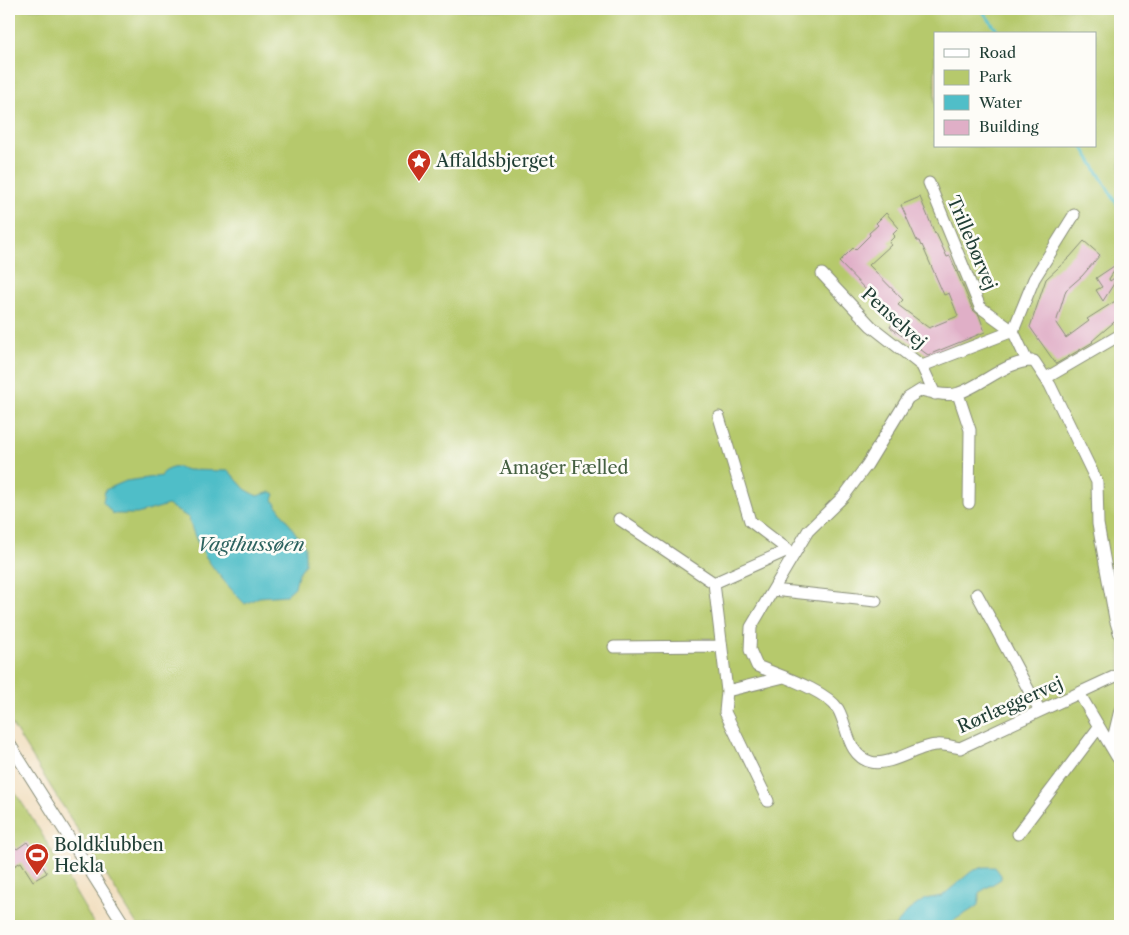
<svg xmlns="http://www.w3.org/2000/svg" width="1129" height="935" font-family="'Libre Caslon Text',serif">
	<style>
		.green { fill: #b6c96c; stroke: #6a8350; fill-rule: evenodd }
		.water { fill: #50bec8; stroke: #387e7e }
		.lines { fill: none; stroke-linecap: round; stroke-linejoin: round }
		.stream { stroke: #50bec8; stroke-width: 3 }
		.building { fill: #e0afc7 }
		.minor-casing { stroke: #888d78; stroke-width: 13 }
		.minor { stroke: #fff; stroke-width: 11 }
		.labels { text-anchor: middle; stroke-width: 5; stroke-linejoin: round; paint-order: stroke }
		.poi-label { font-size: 18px; fill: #1f3d34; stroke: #fdfcf7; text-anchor: start }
		.street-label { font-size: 18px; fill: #1f3d34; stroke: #fdfcf7 }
		.park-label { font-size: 18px; fill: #456042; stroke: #fdfcf7 }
		.water-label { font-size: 19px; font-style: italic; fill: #2e6460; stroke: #fdfcf7 }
	</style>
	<rect width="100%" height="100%" fill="#fdfcf7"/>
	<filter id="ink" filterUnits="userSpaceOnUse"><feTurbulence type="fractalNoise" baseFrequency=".02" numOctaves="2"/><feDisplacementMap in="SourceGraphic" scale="10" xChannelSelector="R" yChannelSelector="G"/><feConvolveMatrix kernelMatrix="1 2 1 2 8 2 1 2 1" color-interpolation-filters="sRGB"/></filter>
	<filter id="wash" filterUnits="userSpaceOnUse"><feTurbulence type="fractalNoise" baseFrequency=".0096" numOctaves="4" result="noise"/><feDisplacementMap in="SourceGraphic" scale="20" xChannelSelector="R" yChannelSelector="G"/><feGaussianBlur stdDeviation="1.12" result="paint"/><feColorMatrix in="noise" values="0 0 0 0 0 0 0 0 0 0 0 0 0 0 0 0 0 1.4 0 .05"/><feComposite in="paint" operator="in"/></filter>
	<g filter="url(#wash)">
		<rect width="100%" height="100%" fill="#f1ddbc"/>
		<!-- green -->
		<path class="green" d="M9,9H1120V926H138L9,720ZM935,34H1095V146H935Z
			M9,783L37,826L95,926H9Z"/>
		<!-- water -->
		<path class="water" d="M178,467L187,470L229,471L245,489L257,496L271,492L275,494L273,500L305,547V564L298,574L295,587L286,595L259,597L245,604C222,580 196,551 189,518L168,505L137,514H113L103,502L105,490L126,481L162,476L163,472L172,468Z
			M984,867H995L1001,875V879L980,892L978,905C969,913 956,917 948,926H895L908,911L925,899L942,896L972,871Z"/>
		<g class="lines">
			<!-- stream -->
			<path class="stream" d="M981,9L1000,34
				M1082,146L1120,209"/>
		</g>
		<g id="blocks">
			<!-- building -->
			<path class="building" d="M920,197L935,234L936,233L947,257L950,256L973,310L979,315L985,332L928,355L890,327L895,320L839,262L853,248L855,250L870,235L869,233L878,225L876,223L886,213L899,228L893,234L895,236L889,242L891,245L869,265L903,300L898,305L929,328L958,316L949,293L944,295L922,245L921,246L919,241H917L901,205Z
				M1084,241L1100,255L1082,276L1066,290L1056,323L1066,338L1089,321L1087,319L1120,298V317L1092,341L1093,342L1056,364L1030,327L1046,279L1070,257Z
				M1120,262L1109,279L1110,281L1120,274L1103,301L1096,290L1102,287L1096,278Z
				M27,842L47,873L33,881L21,862L9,869V849L14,846L17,849Z"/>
		</g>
	</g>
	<g filter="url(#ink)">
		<use href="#blocks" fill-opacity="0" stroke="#888d78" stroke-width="1"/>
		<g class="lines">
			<!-- minor casing -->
			<g class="minor-casing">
				<path id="minor" d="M929,183L980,307L1013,331
					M822,274L871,326L922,366L935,394
					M1027,361L1013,331L1034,279L1074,215
					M922,366L1013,331
					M1046,378L1120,335
					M958,394L970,430L969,503
					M719,417L750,521L792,553
					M619,519L714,583L788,550
					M714,583L727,691L784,677
					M773,590L876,601
					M977,594L1040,711
					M1120,635L1115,619L1098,524L1097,482L1050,385L1034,361C1007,360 983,385 959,393C948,397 932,393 921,390L908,398L867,465L844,496L808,531L751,627L750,650L757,666C778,675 826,690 838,709C848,726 847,756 871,762C890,767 919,745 937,745C944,744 953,747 960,748L1120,674
					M614,647L721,646
					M727,691L725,712L768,801
					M1079,693L1117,757L1120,758
					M9,743L125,926
					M1111,747L1120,710
					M1018,834L1099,727"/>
			</g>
			<!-- minor -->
			<use href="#minor" class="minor"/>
		</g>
	</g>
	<!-- icons -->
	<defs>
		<g id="sight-pin" transform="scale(1.25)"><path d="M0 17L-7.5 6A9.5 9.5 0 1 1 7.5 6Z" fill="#c8321e" stroke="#fdfcf7"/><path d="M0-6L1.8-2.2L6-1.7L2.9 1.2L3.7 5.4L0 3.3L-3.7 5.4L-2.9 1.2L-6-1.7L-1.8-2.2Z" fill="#fff"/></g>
		<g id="stadium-pin" transform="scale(1.25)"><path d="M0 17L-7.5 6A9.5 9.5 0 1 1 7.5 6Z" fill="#c8321e" stroke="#fdfcf7"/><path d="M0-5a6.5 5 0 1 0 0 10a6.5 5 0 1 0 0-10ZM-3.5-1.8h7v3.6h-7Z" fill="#fff"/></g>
	</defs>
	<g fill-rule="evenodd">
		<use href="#sight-pin" x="419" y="161"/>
		<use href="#stadium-pin" x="37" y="855"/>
	</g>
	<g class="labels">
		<!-- poi labels -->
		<g class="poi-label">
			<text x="436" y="167">Affaldsbjerget</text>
			<text x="54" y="851">Boldklubben<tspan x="54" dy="21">Hekla</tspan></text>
		</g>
		<!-- street labels -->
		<g class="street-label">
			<text transform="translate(972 243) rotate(67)" y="6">Trillebørvej</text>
			<text transform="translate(894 318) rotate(42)" y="6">Penselvej</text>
			<text transform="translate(1010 705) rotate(-24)" y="6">Rørlæggervej</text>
		</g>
		<!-- park labels -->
		<g class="park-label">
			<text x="564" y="474">Amager Fælled</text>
		</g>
		<!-- water labels -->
		<g class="water-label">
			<text x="251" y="551">Vagthussøen</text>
		</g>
	</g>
	<!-- margin -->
	<rect width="1129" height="935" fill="none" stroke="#fdfcf7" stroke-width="30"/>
	<!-- legend -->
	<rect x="934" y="32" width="162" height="115" fill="#fdfcf7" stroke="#a4b0a9"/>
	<rect x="944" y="49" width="25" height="8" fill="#ffffff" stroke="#a4b0a9"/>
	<text x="979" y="58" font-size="15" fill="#1f3d34">Road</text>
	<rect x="944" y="70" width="25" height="15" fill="#b6c96c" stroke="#a4b0a9"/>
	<text x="979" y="82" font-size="15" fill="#1f3d34">Park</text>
	<rect x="944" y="95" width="25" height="15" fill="#50bec8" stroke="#a4b0a9"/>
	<text x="979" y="108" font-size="15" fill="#1f3d34">Water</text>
	<rect x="944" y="120" width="25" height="15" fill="#e0afc7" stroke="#a4b0a9"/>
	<text x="979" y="132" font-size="15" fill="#1f3d34">Building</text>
</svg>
